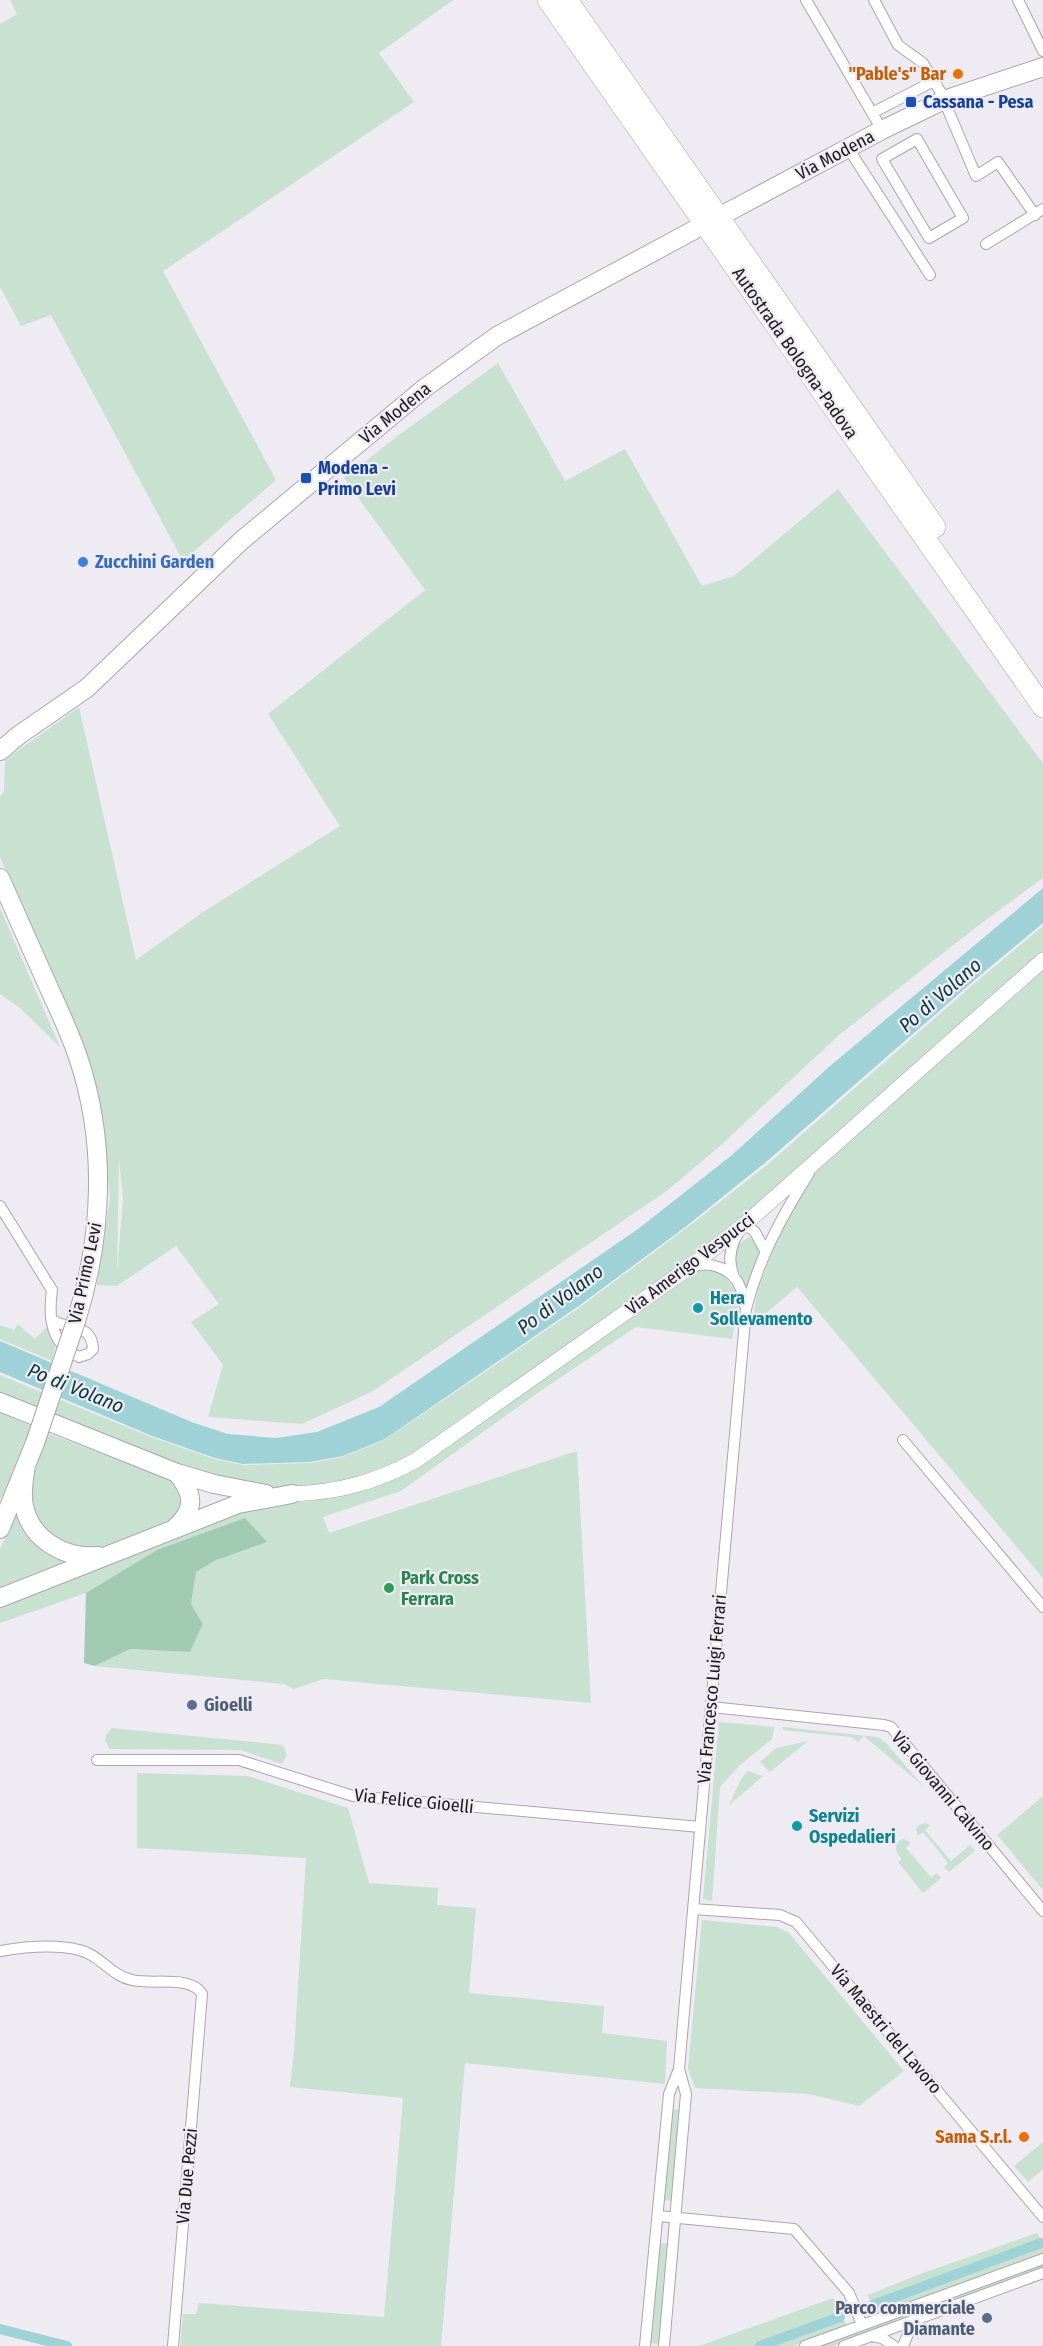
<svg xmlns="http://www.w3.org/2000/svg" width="1043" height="2346" font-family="'Fira Sans Condensed',sans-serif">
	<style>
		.green { fill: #c8e1d1; fill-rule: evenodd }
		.forest { fill: #a2c9b1 }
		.water { fill: #9ed2d6 }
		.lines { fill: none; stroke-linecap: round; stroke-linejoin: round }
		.canal { stroke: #9ed2d6; stroke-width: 10 }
		.minor-casing { stroke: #aba6ad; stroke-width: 12 }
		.secondary-casing { stroke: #aba6ad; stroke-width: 16 }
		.primary-casing { stroke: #aba6ad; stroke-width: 20 }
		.motorway-casing { stroke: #aba6ad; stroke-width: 22 }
		.minor { stroke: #fff; stroke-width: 10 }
		.secondary { stroke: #fff; stroke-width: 15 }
		.primary { stroke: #fff; stroke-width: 18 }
		.motorway { stroke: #fff; stroke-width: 21 }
		.primary-bridge-casing { stroke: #aba6ad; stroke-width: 20; stroke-linecap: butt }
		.primary-bridge { stroke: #fff; stroke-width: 18 }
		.food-dot { fill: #e8710a; stroke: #efebf2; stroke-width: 2 }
		.transit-dot { fill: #1a4fb4; stroke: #efebf2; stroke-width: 2 }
		.shop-dot { fill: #3f7fe0; stroke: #efebf2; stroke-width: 2 }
		.culture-dot { fill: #0f9aa8; stroke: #efebf2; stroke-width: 2 }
		.leisure-dot { fill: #2e9e5b; stroke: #efebf2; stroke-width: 2 }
		.service-dot { fill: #5c6f8a; stroke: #efebf2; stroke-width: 2 }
		.labels { text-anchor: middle; stroke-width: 4.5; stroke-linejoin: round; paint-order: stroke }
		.food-label { font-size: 18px; font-weight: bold; fill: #c56008; stroke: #efebf2; text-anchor: end }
		.transit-label { font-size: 18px; font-weight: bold; fill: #164399; stroke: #efebf2; text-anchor: start }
		.street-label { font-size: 18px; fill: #1b1a1c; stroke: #efebf2 }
		.shop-label { font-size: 18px; font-weight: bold; fill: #366cbe; stroke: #efebf2; text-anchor: start }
		.culture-label { font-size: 18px; font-weight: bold; fill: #0d838f; stroke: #efebf2; text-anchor: start }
		.leisure-label { font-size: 18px; font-weight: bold; fill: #27864d; stroke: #efebf2; text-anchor: start }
		.service-label { font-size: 18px; font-weight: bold; fill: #4e5e75; stroke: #efebf2; text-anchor: start }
		.water-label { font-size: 20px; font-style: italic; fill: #073a3d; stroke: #efebf2 }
	</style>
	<rect width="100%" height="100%" fill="#efebf2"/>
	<!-- green -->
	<path class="green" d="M10,0H453L379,53L414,102L163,271L276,480L183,561L51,315L21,326L0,287V24L17,14Z
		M498,363L565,481L625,449L702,586L734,576L838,489L1043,763V878L975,928L838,1036L720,1146L668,1190L373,1391L302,1424L208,1417L223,1365L191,1322L219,1304L176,1246L117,1286L97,1285L110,1198L98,1089L0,857V797L4,791L5,760L79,707L136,960L203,912L340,826L268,714L425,590L344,478L399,435ZM119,1159L123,1199L117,1271Z
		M0,908L60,1047L20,1008L0,994Z
		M1043,926V951L781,1186L681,1266L429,1444L387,1468L342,1483L293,1488L261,1487L184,1472L0,1395V1375L151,1437L214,1459L243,1465L310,1463L343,1457L386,1439L580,1307L693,1223L767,1165L976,982Z
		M1043,968V1578L797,1287L752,1325L757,1293L780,1229L818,1168Z
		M749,1237C769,1248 752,1273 746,1289L734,1259L736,1246Z
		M703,1268L723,1274L736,1292L738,1307L732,1339L636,1327L539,1392L401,1491L323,1517L329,1533L577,1451L591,1703L323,1679L294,1689L284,1684L95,1666L130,1649L190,1652L203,1624L191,1604L196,1572L216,1560L239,1550H157L86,1593L0,1623V1605L253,1507L320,1500L399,1477L690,1273Z
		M18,1324L35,1339L46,1328L51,1329L56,1344L52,1361L0,1339V1325L14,1330Z
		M0,1412L31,1426L8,1490L0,1499Z
		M47,1433L169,1479L179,1485L187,1503L175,1520L103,1548L79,1552L40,1530L28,1492L30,1481Z
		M18,1511L79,1561L0,1593V1549Z
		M719,1722L774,1727L772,1739L740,1765L720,1787L712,1901L703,1899Z
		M783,1727L878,1737L887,1744L923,1786L864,1736L858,1742L851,1737L783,1730Z
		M112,1728L283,1745L287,1755L282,1764L240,1750L110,1749L105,1741L106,1735Z
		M808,1741L770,1772L760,1762L776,1748Z
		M748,1771L763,1776L729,1805L741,1779Z
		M137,1773L248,1776L348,1808L369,1883L438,1888L437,1905L476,1908L469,1993L604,2006L602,2033L667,2041L665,2084L465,2063L441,2346H180L183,2314H196L199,2303L384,2317L403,2098L290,2087L294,2051L306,1858L137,1848Z
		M1043,1796V1890L997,1835Z
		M925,1823L930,1825L925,1830L951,1861L970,1845L975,1851L949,1872L944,1867L948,1863L923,1832L918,1836L916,1829L919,1825Z
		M904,1839L911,1843L906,1848L931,1877L937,1873L941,1878L923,1893L898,1862L902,1859C896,1853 894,1849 899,1841Z
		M702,1920L777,1927L789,1933L904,2071L859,2106L809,2094L695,2088L688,2069Z
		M671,2109L683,2110L675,2201L662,2200Z
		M1043,2142V2169L1028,2182L1014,2166Z
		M1037,2233L1043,2244V2254L875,2316L868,2295L920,2274Z
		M658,2243L671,2244L662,2344L649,2343Z
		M1043,2264V2269L832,2346H819Z
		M833,2298L847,2326L792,2346H699Z"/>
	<!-- forest -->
	<path class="forest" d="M245,1518L267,1542L216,1560L196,1572L191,1604L203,1624L190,1652L130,1649L95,1666L84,1663L86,1593L157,1550Z"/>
	<!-- water -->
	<path class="water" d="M1043,888V923L977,978L766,1162L684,1228L580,1305L385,1439L343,1456L309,1462L243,1464L215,1458L152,1436L0,1372V1341L194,1423L228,1434L276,1438L317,1432L379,1407L638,1229L732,1155L830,1066Z"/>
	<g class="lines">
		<!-- canal -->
		<path class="canal" d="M873,2305L1041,2243
			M0,2329L67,2346
			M760,2346L840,2317"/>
		<!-- minor casing -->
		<g class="minor-casing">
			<path id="minor" d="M806,0L882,130
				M874,0L898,45L923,63L940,91L976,176L998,162L1035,215
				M1018,0L1043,51
				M872,113L934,81
				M917,139L963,218L929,238L882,159Z
				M848,148L930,275
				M986,244L1043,209
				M0,1206L52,1290C48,1318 51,1344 79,1357L88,1354L93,1349C92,1322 67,1331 51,1319
				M692,1267C710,1260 733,1269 740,1287C743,1293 743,1300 745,1306
				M734,1277C726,1257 731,1240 745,1224L755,1232L765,1251
				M903,1440L1043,1607
				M711,1707L884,1725L891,1727L1043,1911
				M97,1760H239L353,1796L700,1827
				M693,1909L780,1915L796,1922L1043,2217
				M0,1951C24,1947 55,1944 79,1950C99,1954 111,1976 132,1980C151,1985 192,1975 202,1994L173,2346
				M658,2216L794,2229L849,2293L862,2325
				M871,2336L882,2338L894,2346
				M645,2346L669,2094L679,2069L746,1309C758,1260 782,1216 809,1173
				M664,2346L686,2094L679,2069
				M805,2346L1043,2259
				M844,2346L1043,2273
				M903,2346L914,2320"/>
		</g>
		<!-- secondary casing -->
		<g class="secondary-casing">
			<path id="secondary" d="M292,1494C339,1492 373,1483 415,1461L687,1269L745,1224L1043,960"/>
		</g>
		<!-- primary casing -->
		<g class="primary-casing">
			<path id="primary" d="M728,212L882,130L944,100L1043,67
				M0,751L19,735L87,688L241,541L426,387L497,336L694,230
				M0,878C16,914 32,950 48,986C59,1010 70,1033 78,1057C107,1143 103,1236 76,1321
				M0,1402L177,1473L214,1484L266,1494
				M26,1465C24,1478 21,1493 24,1506C31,1540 65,1559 98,1556
				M175,1528C196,1509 194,1494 177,1473
				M0,1529L35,1443
				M0,1598L238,1504L292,1494"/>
		</g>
		<!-- motorway casing -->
		<g class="motorway-casing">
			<path id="motorway" d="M548,0L1043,707
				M567,0L935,527"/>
		</g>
		<!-- minor -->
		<use href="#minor" class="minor"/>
		<!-- secondary -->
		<use href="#secondary" class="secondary"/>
		<!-- primary -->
		<use href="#primary" class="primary"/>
		<!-- motorway -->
		<use href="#motorway" class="motorway"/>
		<!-- primary-bridge casing -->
		<g class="primary-bridge-casing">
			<path id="primary-bridge" d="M35,1443L76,1321"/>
		</g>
		<!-- primary-bridge -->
		<use href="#primary-bridge" class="primary-bridge"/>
	</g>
	<!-- markers -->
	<g class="food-dot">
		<circle cx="958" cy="74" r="6"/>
		<circle cx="1024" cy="2137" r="6"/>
	</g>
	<g class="transit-dot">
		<rect x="905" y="96" width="12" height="12" rx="3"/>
		<rect x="300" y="472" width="12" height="12" rx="3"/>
	</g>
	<circle class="shop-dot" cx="83" cy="562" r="6"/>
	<g class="culture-dot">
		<circle cx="698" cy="1308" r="6"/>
		<circle cx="797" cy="1826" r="6"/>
	</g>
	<circle class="leisure-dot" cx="389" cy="1588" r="6"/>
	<g class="service-dot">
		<circle cx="192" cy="1705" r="6"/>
		<circle cx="987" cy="2318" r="6"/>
	</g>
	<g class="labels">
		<!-- food labels -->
		<g class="food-label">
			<text x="946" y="80">"Pable's" Bar</text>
			<text x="1012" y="2143">Sama S.r.l.</text>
		</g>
		<!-- transit labels -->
		<g class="transit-label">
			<text x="923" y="108">Cassana - Pesa</text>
			<text x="318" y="474">Modena -<tspan x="318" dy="21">Primo Levi</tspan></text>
		</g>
		<!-- street labels -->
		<g class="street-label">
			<text transform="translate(835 155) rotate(-28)" y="6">Via Modena</text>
			<text transform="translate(795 353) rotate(55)" y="6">Autostrada Bologna-Padova</text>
			<text transform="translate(395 413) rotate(-39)" y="6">Via Modena</text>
			<text transform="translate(690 1264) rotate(-37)" y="6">Via Amerigo Vespucci</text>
			<text transform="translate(85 1273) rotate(-78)" y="6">Via Primo Levi</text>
			<text transform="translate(712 1689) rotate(-85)" y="6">Via Francesco Luigi Ferrari</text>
			<text transform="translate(943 1791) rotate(50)" y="6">Via Giovanni Calvino</text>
			<text transform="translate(414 1801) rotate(6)" y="6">Via Felice Gioelli</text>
			<text transform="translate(886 2029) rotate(50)" y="6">Via Maestri del Lavoro</text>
			<text transform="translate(187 2176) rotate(-85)" y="6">Via Due Pezzi</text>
		</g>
		<!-- shop labels -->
		<g class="shop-label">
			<text x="95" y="568">Zucchini Garden</text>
		</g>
		<!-- culture labels -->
		<g class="culture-label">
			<text x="710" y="1304">Hera<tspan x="710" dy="21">Sollevamento</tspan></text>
			<text x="809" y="1822">Servizi<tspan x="809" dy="21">Ospedalieri</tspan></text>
		</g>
		<!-- leisure labels -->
		<g class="leisure-label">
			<text x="401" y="1584">Park Cross<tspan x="401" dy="21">Ferrara</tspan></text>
		</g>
		<!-- service labels -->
		<g class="service-label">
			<text x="204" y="1711">Gioelli</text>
			<text x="975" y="2314" text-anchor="end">Parco commerciale<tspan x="975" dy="21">Diamante</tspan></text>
		</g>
		<!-- water labels -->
		<g class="water-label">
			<text transform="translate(940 995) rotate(-41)" y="7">Po di Volano</text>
			<text transform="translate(560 1299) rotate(-37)" y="7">Po di Volano</text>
			<text transform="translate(76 1388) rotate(22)" y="7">Po di Volano</text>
		</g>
	</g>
</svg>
